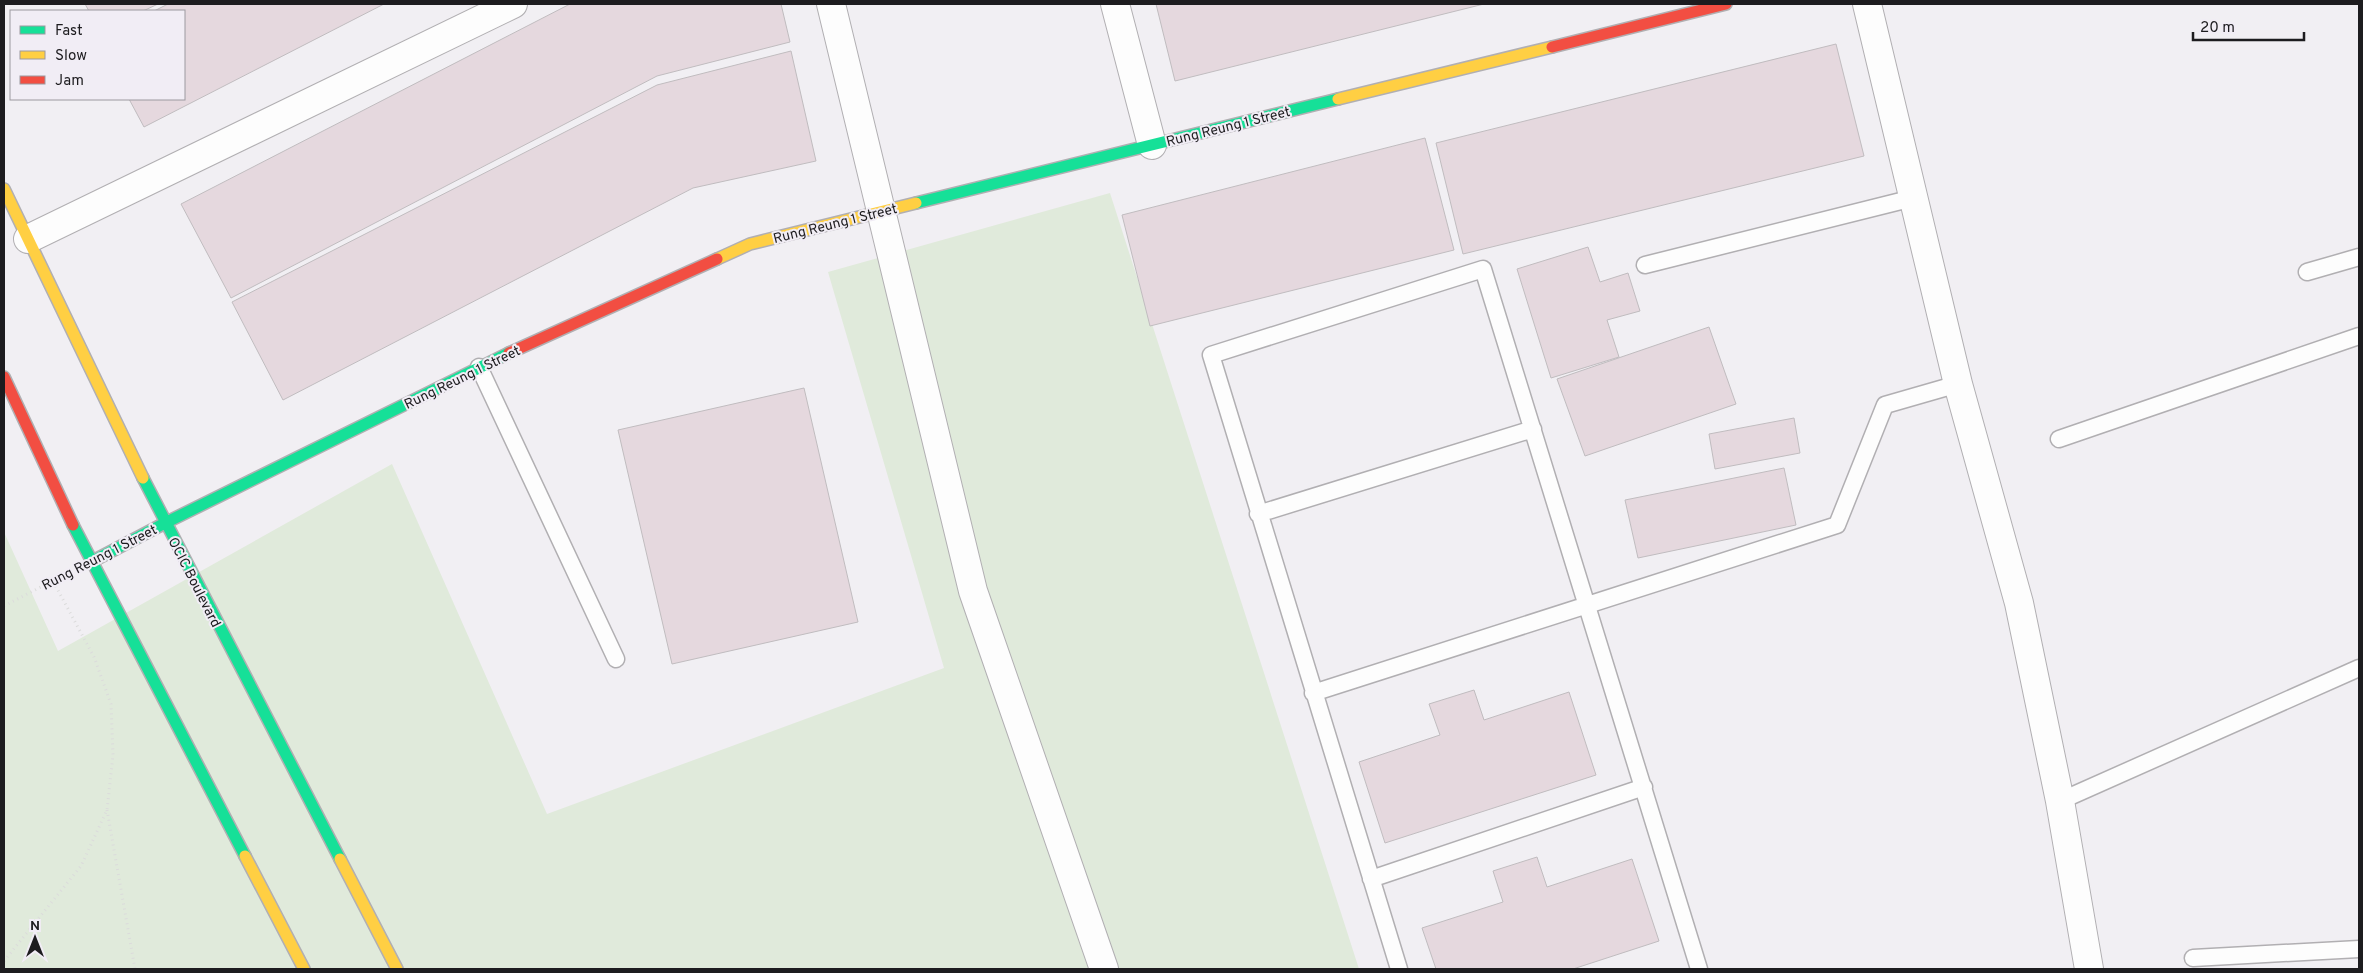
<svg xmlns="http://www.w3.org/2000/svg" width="2363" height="973" font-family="Overpass,sans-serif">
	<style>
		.green { fill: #e0eadb }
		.building { fill: #e5d8de; stroke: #c0bcbf }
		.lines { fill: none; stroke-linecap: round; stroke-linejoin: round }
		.lane-casing { stroke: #b1afb2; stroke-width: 19 }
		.street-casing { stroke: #b1afb2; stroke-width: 30 }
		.fast-casing { stroke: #b1afb2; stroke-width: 14 }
		.slow-casing { stroke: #b1afb2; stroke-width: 14 }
		.jam-casing { stroke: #b1afb2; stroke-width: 14 }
		.path { stroke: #dbdbdb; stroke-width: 3; stroke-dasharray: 1 4; stroke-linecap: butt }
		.lane { stroke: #fdfdfd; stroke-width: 16 }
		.street { stroke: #fdfdfd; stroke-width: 28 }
		.fast { stroke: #16e098; stroke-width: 11 }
		.slow { stroke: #ffcf43; stroke-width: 11 }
		.jam { stroke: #f24e42; stroke-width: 11 }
		.labels { text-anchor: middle; stroke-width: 4; stroke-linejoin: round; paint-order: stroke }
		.street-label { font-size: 14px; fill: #1d1c1f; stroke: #f1edf5 }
	</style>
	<rect width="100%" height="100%" fill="#f1eff3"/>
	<!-- green -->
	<path class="green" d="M1110,193L1359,969H4V532L58,651L392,464L547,814L944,668L828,272Z"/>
	<!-- building -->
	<path class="building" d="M85,4H158L143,11H89Z
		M168,4H384L144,127L129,99H184V11H154Z
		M570,4H781L790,42L657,76L231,298L181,204Z
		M1156,4H1484L1175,81Z
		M1836,44L1864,156L1463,254L1436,143Z
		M791,51L816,161L693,188L283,400L232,302L657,85Z
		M1425,138L1454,250L1150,326L1122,215Z
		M1588,247L1600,282L1628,273L1640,311L1607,320L1619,357L1551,378L1517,269Z
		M1709,327L1736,404L1585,456L1557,379Z
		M804,388L858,622L672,664L618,430Z
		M1794,418L1800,453L1715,469L1709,434Z
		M1784,468L1796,525L1638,558L1625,500Z
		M1474,690L1484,720L1569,692L1596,775L1385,843L1359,762L1440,735L1429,704Z
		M1537,857L1547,887L1632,859L1659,941L1573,969H1436L1422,928L1503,902L1493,871Z"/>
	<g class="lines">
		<!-- lane casing -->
		<g class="lane-casing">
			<path id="lane" d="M1645,265L1913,198
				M2307,272L2359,257
				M479,367L616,659
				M2059,439L2359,336
				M1258,514L1533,429
				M1313,693L1837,525L1885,405L1958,384
				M2060,801L2359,668
				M1371,879L1644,787
				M2193,958L2359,949
				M1399,969L1211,355L1483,269L1699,969"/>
		</g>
		<!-- street casing -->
		<g class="street-casing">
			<path id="street" d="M831,4L973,591L1104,969
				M1115,4L1152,145
				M1867,4L1958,384L2019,603L2060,801L2089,969
				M28,239L513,4"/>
		</g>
		<!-- fast casing -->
		<g class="fast-casing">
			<path id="fast" d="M916,203L1338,99
				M143,478L340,859
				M73,525L245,856
				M91,562L165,523L509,353"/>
		</g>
		<!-- slow casing -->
		<g class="slow-casing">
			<path id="slow" d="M1338,99L1552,47
				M4,189L143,478
				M717,259L750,244L916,203
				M245,856L304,969
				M340,859L397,969"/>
		</g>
		<!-- jam casing -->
		<g class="jam-casing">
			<path id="jam" d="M1552,47L1726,4
				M509,353L717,259
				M4,377L73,525"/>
		</g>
		<!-- path -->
		<path class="path" d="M4,606L62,576
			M107,810L135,969
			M4,961L81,866L107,810L113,755L111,704L94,657L53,581"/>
		<!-- lane -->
		<use href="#lane" class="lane"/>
		<!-- street -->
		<use href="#street" class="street"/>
		<!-- fast -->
		<use href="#fast" class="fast"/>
		<!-- slow -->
		<use href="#slow" class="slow"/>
		<!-- jam -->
		<use href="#jam" class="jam"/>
	</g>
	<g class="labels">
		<!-- street labels -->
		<g class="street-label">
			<text transform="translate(1228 126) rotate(-14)" y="5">Rung Reung 1 Street</text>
			<text transform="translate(835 223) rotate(-14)" y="5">Rung Reung 1 Street</text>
			<text transform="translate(462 377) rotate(-26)" y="5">Rung Reung 1 Street</text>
			<text transform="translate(99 557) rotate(-27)" y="5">Rung Reung 1 Street</text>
			<text transform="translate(195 582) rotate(63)" y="5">OCIC Boulevard</text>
		</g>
	</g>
	<!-- border -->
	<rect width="2363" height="973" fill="none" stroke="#1d1c1f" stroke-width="10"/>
	<!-- legend -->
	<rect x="10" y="10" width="175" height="90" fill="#f1edf5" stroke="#9c999f"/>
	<rect x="20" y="26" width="25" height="8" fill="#16e098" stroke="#9c999f"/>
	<text x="55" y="35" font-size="15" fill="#1d1c1f">Fast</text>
	<rect x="20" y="51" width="25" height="8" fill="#ffcf43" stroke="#9c999f"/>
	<text x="55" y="60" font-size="15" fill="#1d1c1f">Slow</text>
	<rect x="20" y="76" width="25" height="8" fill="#f24e42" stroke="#9c999f"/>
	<text x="55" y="85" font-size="15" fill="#1d1c1f">Jam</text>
	<!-- north arrow -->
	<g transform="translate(35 938)" stroke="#f1edf5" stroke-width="4" paint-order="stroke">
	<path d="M0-4L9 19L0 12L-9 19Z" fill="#1d1c1f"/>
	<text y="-8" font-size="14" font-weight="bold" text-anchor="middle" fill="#1d1c1f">N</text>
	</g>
	<!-- scale -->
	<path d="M2193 32v8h111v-8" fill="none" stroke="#1d1c1f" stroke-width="2.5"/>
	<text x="2200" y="32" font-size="15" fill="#1d1c1f" stroke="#f1edf5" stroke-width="4" paint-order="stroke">20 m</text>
</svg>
